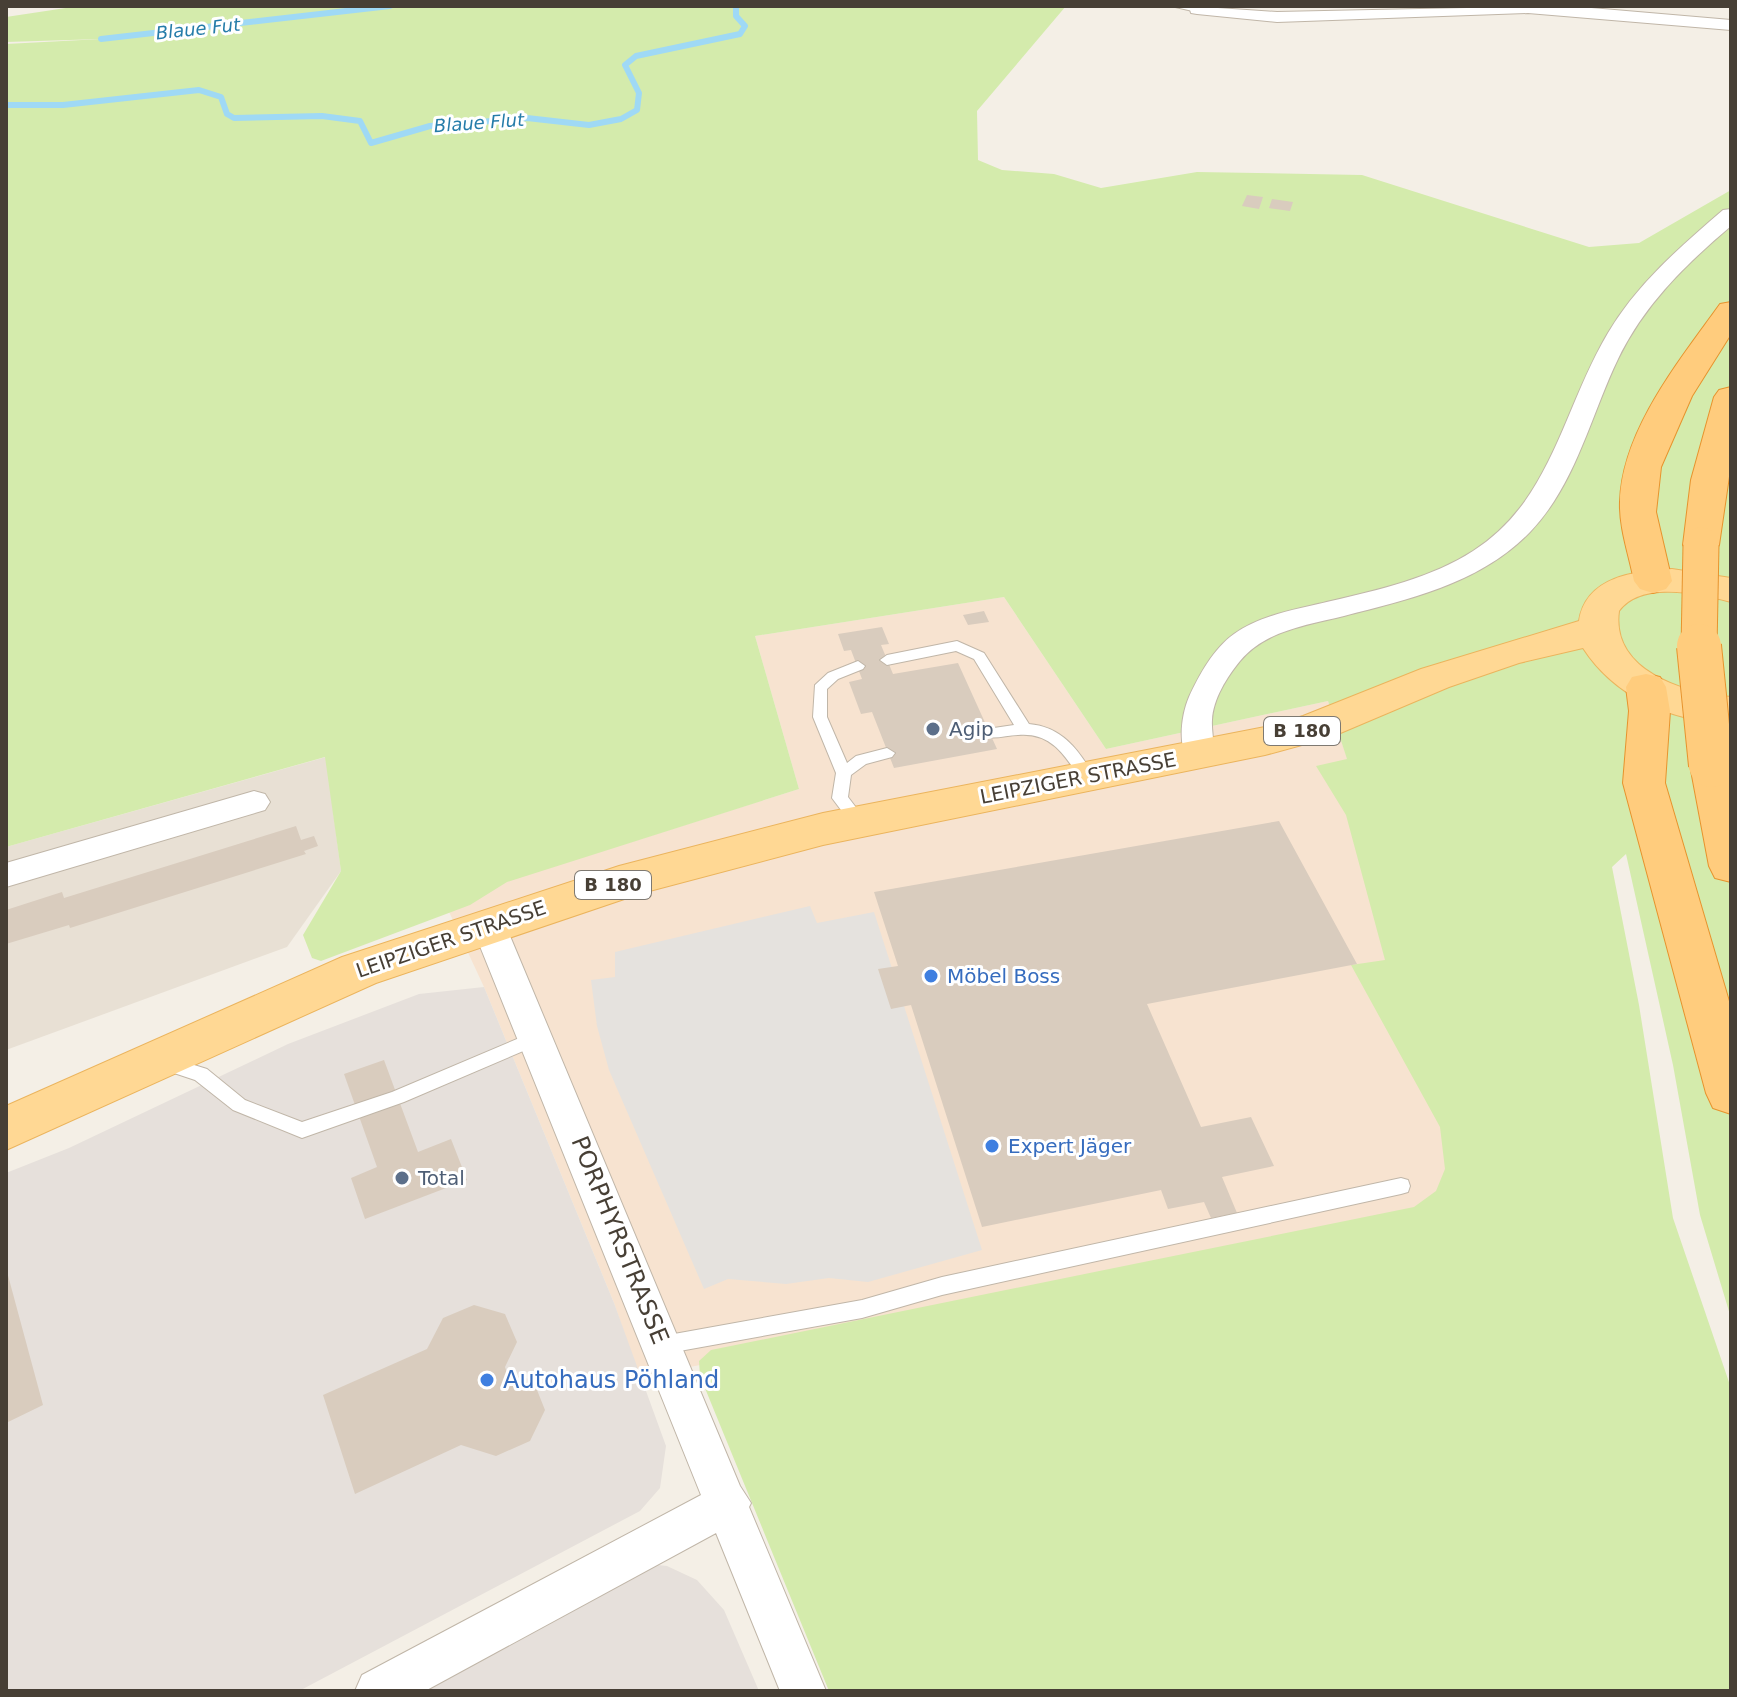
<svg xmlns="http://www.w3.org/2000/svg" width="1737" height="1697" font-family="'DejaVu Sans',sans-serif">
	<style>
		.residential { fill: #e8e0d4 }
		.commercial { fill: #f7e3d0 }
		.industrial { fill: #e6e0db }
		.green { fill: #d4ebac }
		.parking { fill: #e5e2de }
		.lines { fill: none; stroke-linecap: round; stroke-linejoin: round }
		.stream { stroke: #9fd9f5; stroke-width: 6 }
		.building { fill: #d9ccbe }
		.service-casing { stroke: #c0b6a8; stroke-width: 2 }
		.minor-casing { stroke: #c0b6a8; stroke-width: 2 }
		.primary-casing { stroke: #ebb45d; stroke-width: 2 }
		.trunk-casing { stroke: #e7932d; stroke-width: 2 }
		.service { fill: #fff; fill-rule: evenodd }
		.minor { fill: #fff; fill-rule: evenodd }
		.primary { fill: #ffd894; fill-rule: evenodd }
		.trunk { fill: #ffcc7d; fill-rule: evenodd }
		.trunk-bridge-far1-casing { stroke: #e7932d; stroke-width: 37; stroke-linecap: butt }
		.trunk-bridge-casing { stroke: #e7932d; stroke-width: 46; stroke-linecap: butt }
		.trunk-bridge-far1 { stroke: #ffcc7d; stroke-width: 35 }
		.trunk-bridge { stroke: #ffcc7d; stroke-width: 44 }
		.service-dot { fill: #5c6f8a; stroke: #fff; stroke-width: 3 }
		.shop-dot { fill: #3f7fe0; stroke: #fff; stroke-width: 3 }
		.labels { text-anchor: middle; stroke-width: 6; stroke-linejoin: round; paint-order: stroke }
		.far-water-label { font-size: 18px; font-style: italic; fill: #257ca9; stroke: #fff }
		.shield { fill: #fff; stroke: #7e7972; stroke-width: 2 }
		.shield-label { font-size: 18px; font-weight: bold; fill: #473f35 }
		.service-label { font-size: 20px; fill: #4e5e75; stroke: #fff; text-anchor: start }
		.street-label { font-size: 20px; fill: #473f35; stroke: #fff }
		.shop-label { font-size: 20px; fill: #366cbe; stroke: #fff; text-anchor: start }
		.near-street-label { font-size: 24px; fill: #473f35; stroke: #fff }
		.near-shop-label { font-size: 24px; fill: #366cbe; stroke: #fff; text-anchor: start }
	</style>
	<rect width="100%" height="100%" fill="#f4efe6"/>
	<!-- residential -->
	<path class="residential" d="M326,757L341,871L287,947L6,1050V847Z"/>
	<!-- commercial -->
	<path class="commercial" d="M1004,597L1106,749L1328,701L1497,1209L639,1377L614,1303L484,987L444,901L799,789L755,636Z"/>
	<!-- industrial -->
	<path class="industrial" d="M484,987L614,1303L666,1446L660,1488L640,1511L299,1691H6V1173L69,1148L288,1044L419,994Z
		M649,1564L667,1566L697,1580L724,1610L759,1691H413Z"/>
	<!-- green -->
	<path class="green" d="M79,6H1066L977,111L978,160L1002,170L1054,174L1101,188L1197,172L1362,175L1589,247L1639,243L1731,190V1318L1700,1215L1673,1065L1626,854L1612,867L1639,1005L1673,1218L1731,1388V1691H829L700,1376L699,1361L711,1350L1414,1207L1436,1191L1445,1169L1440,1127L1351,965L1385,960L1346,815L1316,766L1347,759L1328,701L1106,749L1004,597L755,636L799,789L507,882L470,905L321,961L312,958L303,935L341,871L325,757L6,847V44L101,39L6,42V17Z"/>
	<!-- parking -->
	<path class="parking" d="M810,906L817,923L874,912L982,1250L868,1282L829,1278L786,1284L728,1279L704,1289L609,1070L597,1026L591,980L615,977V952Z"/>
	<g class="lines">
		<!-- stream -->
		<path class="stream" d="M101,39L390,6
			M6,105H63L199,90L221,97L227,114L234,118L322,116L360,121L371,143L430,126L527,118L589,125L621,119L637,110L639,93L625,65L636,56L740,34L745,26L736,16V6"/>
	</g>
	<!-- building -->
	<path class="building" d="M1247,195L1263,197L1259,209L1242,206Z
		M1272,199L1293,202L1290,211L1269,208Z
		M984,611L989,622L968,625L963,615Z
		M882,627L889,644L881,645L893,674L958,663L997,749L894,768L872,712L861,714L849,682L862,679L851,650L844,651L838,634Z
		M1279,821L1357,964L1147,1004L1201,1127L1251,1117L1274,1166L1222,1177L1237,1213L1211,1218L1204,1202L1168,1209L1161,1190L982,1227L911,1005L891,1009L878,969L898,966L874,892Z
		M296,826L301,840L314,836L318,846L304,851L306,854L70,928L69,925L6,944V910L62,892L64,898Z
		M384,1060L418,1152L451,1139L467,1180L365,1219L351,1178L377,1167L344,1074Z
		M6,1268L43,1405L6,1423Z
		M474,1305L505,1314L517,1342L505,1367L507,1373L533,1380L545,1410L530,1441L496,1456L461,1445L355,1494L323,1395L427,1349L443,1318Z"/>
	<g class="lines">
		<!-- service casing -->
		<g class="service-casing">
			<path id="service" d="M1171,6H1195L1201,9L1197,12Z
				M957,641L984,653L1029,724C1062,727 1078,749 1094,776L1091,780H1081C1065,755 1051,732 1018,735C1008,735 997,739 987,737L984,733L987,729L1014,725L974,659L956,651L887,665L880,660L887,655Z
				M858,661L865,666L863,669L838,679L827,689V717L847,763L856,756L887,748L895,753L892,757L866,764L851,775L848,797L867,822L859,828L853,826L832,798L836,773L813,717L815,685L828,673Z
				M536,1031L542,1033L545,1038L542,1043L404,1102L302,1138L233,1110L195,1080L159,1068L156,1063L159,1058L165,1056L207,1069L245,1100L302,1122L392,1092Z
				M1401,1178L1408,1180L1410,1186L1408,1192L1401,1194L942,1295L862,1318L663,1354L656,1352L653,1345L656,1338L663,1336L862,1300L942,1277Z"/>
		</g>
		<!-- minor casing -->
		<g class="minor-casing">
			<path id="minor" d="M1189,6L1277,12L1568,6L1731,20V30L1528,13L1277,22L1197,14L1191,13Z
				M1731,209V226C1685,265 1644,305 1618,359C1590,417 1576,484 1530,532C1481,583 1410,599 1344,616C1308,625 1266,630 1240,661C1227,677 1213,699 1212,720C1211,735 1217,748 1210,761L1199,765L1188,761C1178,744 1181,716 1189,697C1199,675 1214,648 1234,634C1262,614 1299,609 1331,601C1379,590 1431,578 1473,551C1552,501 1563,408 1608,333C1637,284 1680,247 1723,210Z
				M254,791L265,794L270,802L265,810L6,887V863Z
				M488,911L500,915L505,924L740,1486L751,1503L749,1507L826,1691H780L716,1533L425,1691H355L362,1675L701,1495L471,924L476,915Z"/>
		</g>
		<!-- primary casing -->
		<g class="primary-casing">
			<path id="primary" d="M1672,569L1731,578V602C1699,594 1642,580 1619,611C1611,670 1682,693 1731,697V725C1672,720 1616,699 1583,648L1519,663L1449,687L1331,737L1265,755L823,845L642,893L376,983L6,1150V1106L342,957L619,866L823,813L1265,727L1303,716L1421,669L1579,621C1586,576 1635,571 1672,569Z"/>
		</g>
		<!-- trunk casing -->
		<g class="trunk-casing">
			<path id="trunk" d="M1731,302V334L1692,396L1661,467L1656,512L1672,581L1666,589L1653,593L1640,589L1634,581C1629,555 1619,528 1620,502C1622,430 1680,360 1720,304Z
				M1731,387V463L1719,545L1714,553L1701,556L1688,553L1683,545L1691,480L1714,397L1719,390Z
				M1646,674L1660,677L1666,687L1670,711L1665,783L1731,1008V1114L1713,1108L1706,1093L1623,783L1629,711L1626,687L1632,677Z
				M1711,750L1726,755L1731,763V882L1715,878L1709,866L1690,765L1696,755Z"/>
		</g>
		<!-- service -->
		<use href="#service" class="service"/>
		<!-- minor -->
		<use href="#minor" class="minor"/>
		<!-- primary -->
		<use href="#primary" class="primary"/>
		<!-- trunk -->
		<use href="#trunk" class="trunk"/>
		<!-- trunk-bridge-far1 casing -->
		<g class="trunk-bridge-far1-casing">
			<path id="trunk-bridge-far1" d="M1699,648L1701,545"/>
		</g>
		<!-- trunk-bridge casing -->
		<g class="trunk-bridge-casing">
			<path id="trunk-bridge" d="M1699,646L1711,765"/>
		</g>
		<!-- trunk-bridge-far1 -->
		<use href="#trunk-bridge-far1" class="trunk-bridge-far1"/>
		<!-- trunk-bridge -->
		<use href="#trunk-bridge" class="trunk-bridge"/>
	</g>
	<!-- markers -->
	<g class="service-dot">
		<circle cx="933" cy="729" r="8"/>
		<circle cx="402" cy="1178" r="8"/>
	</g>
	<g class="shop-dot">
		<circle cx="931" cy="976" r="8"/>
		<circle cx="992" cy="1146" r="8"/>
		<circle cx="487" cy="1380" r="8"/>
	</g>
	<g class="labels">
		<!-- far-water labels -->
		<g class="far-water-label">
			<text transform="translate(198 29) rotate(-6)" y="6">Blaue Fut</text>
			<text transform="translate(479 123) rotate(-4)" y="6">Blaue Flut</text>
		</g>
		<!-- shield labels -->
		<g class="shield">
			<rect x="1264" y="717" width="76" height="28" rx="6"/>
			<rect x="575" y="871" width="76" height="28" rx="6"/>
		</g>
		<g class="shield-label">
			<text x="1302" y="737">B 180</text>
			<text x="613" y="891">B 180</text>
		</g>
		<!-- service labels -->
		<g class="service-label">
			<text x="949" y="736">Agip</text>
			<text x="418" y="1185">Total</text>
		</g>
		<!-- street labels -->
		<g class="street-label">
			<text transform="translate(1078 778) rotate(-11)" y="7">LEIPZIGER STRASSE</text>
			<text transform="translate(451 939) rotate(-19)" y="7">LEIPZIGER STRASSE</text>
		</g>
		<!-- shop labels -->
		<g class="shop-label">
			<text x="947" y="983">Möbel Boss</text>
			<text x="1008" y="1153">Expert Jäger</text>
		</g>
		<!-- near-street labels -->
		<g class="near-street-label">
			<text transform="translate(620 1240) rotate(68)" y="8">PORPHYRSTRASSE</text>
		</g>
		<!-- near-shop labels -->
		<g class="near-shop-label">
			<text x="503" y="1388">Autohaus Pöhland</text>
		</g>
	</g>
	<!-- border -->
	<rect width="1737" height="1697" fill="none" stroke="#473f35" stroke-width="16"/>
</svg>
